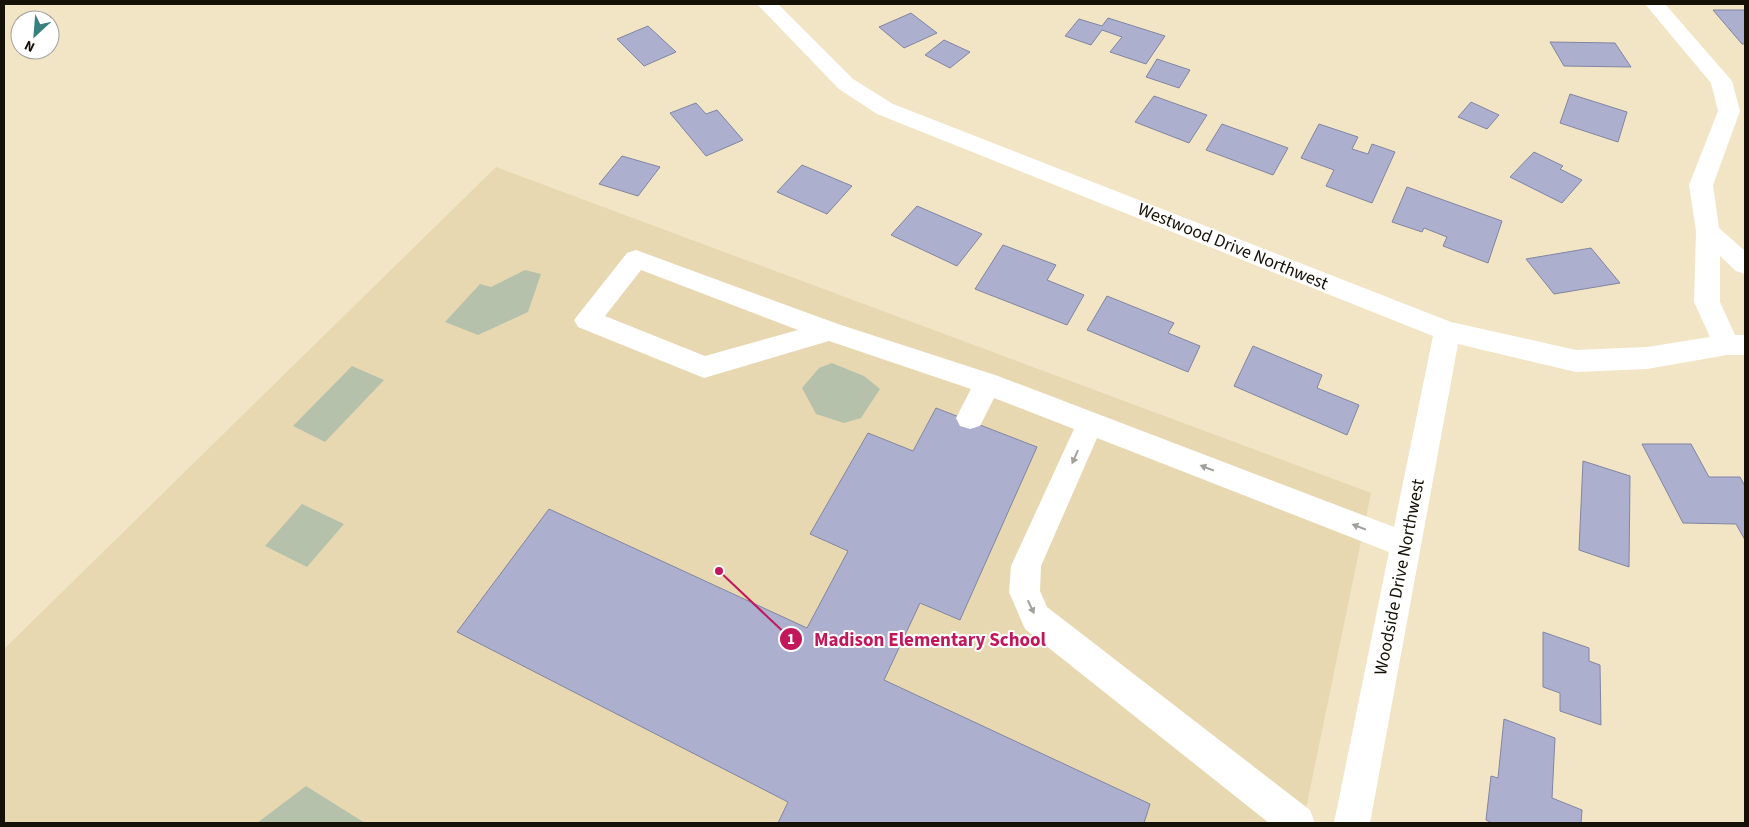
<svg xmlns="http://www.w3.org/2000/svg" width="1749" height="827" font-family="'Source Sans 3',sans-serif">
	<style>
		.built { fill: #e7d8b1 }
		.green { fill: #b6c1ac }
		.building { fill: #acafce; stroke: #8285a2 }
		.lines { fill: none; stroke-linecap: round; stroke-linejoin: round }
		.minor { fill: #fff; fill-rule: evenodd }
		.oneway { fill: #a1a09b }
		.labels { text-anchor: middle; stroke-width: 4; stroke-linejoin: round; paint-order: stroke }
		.street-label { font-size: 18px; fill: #151106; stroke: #fff }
		.leader { fill: none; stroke: #c2185b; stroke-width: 2 }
		.callout-dot { fill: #c2185b; stroke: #fff; stroke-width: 2 }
		.mark-label { font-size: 15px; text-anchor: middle; font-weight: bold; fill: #fff }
		.callout-label { font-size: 19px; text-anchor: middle; font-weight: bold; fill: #c2185b; stroke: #fff; stroke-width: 4; stroke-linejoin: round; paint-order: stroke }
	</style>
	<rect width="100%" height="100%" fill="#f1e5c5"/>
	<!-- built -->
	<path class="built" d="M496,167L1371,493L1303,823H4V649Z"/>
	<!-- green -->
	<path class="green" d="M525,270L541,274L528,312L478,335L445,322L480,284L491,287Z
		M832,363L864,376L880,389L861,418L844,423L816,414L802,388L819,368Z
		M352,366L384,380L325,442L293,426Z
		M302,504L344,524L307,567L265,546Z
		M306,786L365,823H257Z"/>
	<!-- building -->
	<path class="building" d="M1713,10H1745V44H1742Z
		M911,13L937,33L904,48L879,27Z
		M1108,18L1165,36L1146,64L1110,52L1122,37L1102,30L1091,45L1065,36L1079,19L1102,26Z
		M648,26L676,52L644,66L617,39Z
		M944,40L970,52L950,68L925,55Z
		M1550,42L1615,43L1631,67L1564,66Z
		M1157,59L1190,70L1179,88L1146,77Z
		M1570,94L1627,112L1618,142L1560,123Z
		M1154,96L1207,115L1189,143L1135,122Z
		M1471,102L1499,115L1487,129L1458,117Z
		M696,103L706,114L717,110L743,140L706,156L670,113Z
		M1222,124L1288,148L1273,175L1206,150Z
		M1319,124L1358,137L1352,149L1368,154L1372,144L1395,152L1372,203L1326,186L1334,170L1301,158Z
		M1534,152L1563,166L1560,169L1582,180L1562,203L1510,177Z
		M622,156L660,167L638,196L599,184Z
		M802,165L852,186L827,214L777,192Z
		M1407,187L1502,221L1488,263L1443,246L1447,237L1424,228L1422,232L1392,222Z
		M917,206L982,234L957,266L891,235Z
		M1003,245L1056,265L1047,280L1084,295L1067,325L975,289Z
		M1591,248L1620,283L1554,294L1526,259Z
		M1107,296L1174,323L1168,333L1200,346L1188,372L1087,330Z
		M1253,346L1322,375L1317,388L1359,405L1347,435L1234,386Z
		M936,408L1037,447L960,620L920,603L884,680L1150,804L1144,823H778L788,802L457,632L549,509L807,628L848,551L810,534L868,433L913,451Z
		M1642,444H1691L1709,477H1740L1745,486V540L1736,524L1683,523Z
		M1583,461L1630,476L1629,567L1579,550Z
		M1543,632L1589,648V661L1600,665L1601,725L1560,711V693L1543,687Z
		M1504,719L1555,738L1552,798L1582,810L1581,823H1492L1486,820L1491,776L1498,778Z"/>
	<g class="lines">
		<!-- minor -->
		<path class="minor" d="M757,4H778L853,79L893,104L1451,322L1576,350L1647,347L1710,337L1694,302L1696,231L1689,185L1718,111L1711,83L1645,4H1665L1732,81L1740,111L1713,185L1719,228L1745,251V274L1736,271L1720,256V302L1735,335H1745V355H1727L1647,369L1576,372L1458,344L1370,823H1334L1389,552L1097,438L1041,566L1040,591L1047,607L1310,810L1315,823H1269L1025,629L1009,592L1011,566L1074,429L994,398L980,426L970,429L960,426L956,418L971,389L829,341L704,378L578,327L574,320L627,253L636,250L838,324L998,376L1394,527L1433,336L877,114L839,89ZM641,270L798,330L705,356L605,316Z"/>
	</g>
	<!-- one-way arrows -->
	<defs><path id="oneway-solid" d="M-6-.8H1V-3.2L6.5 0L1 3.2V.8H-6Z" transform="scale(1.25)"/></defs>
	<g class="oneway">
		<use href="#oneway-solid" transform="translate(1075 457) rotate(114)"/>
		<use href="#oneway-solid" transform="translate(1207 468) rotate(-159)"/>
		<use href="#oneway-solid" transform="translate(1359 527) rotate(-159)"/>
		<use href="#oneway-solid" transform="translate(1031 607) rotate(65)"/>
	</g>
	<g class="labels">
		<!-- street labels -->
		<g class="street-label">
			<text transform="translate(1233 246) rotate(22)" y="6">Westwood Drive Northwest</text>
			<text transform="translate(1399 577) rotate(-79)" y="6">Woodside Drive Northwest</text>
		</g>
	</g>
	<!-- callouts -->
	<path class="leader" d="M719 571L791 639"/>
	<g class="callout-dot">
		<circle cx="719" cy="571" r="5"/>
		<circle cx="791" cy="639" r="12"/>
	</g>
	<g class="mark-label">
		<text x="791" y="644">1</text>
	</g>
	<g class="callout-label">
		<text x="930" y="646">Madison Elementary School</text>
	</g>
	<!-- border -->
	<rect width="1749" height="827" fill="none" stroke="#151106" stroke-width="10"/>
	<!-- north arrow -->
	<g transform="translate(35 35) rotate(206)"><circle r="24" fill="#ffffff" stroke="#a1a09b"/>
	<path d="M0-4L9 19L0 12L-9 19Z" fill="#38807f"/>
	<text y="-8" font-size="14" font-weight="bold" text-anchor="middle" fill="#151106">N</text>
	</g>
</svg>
